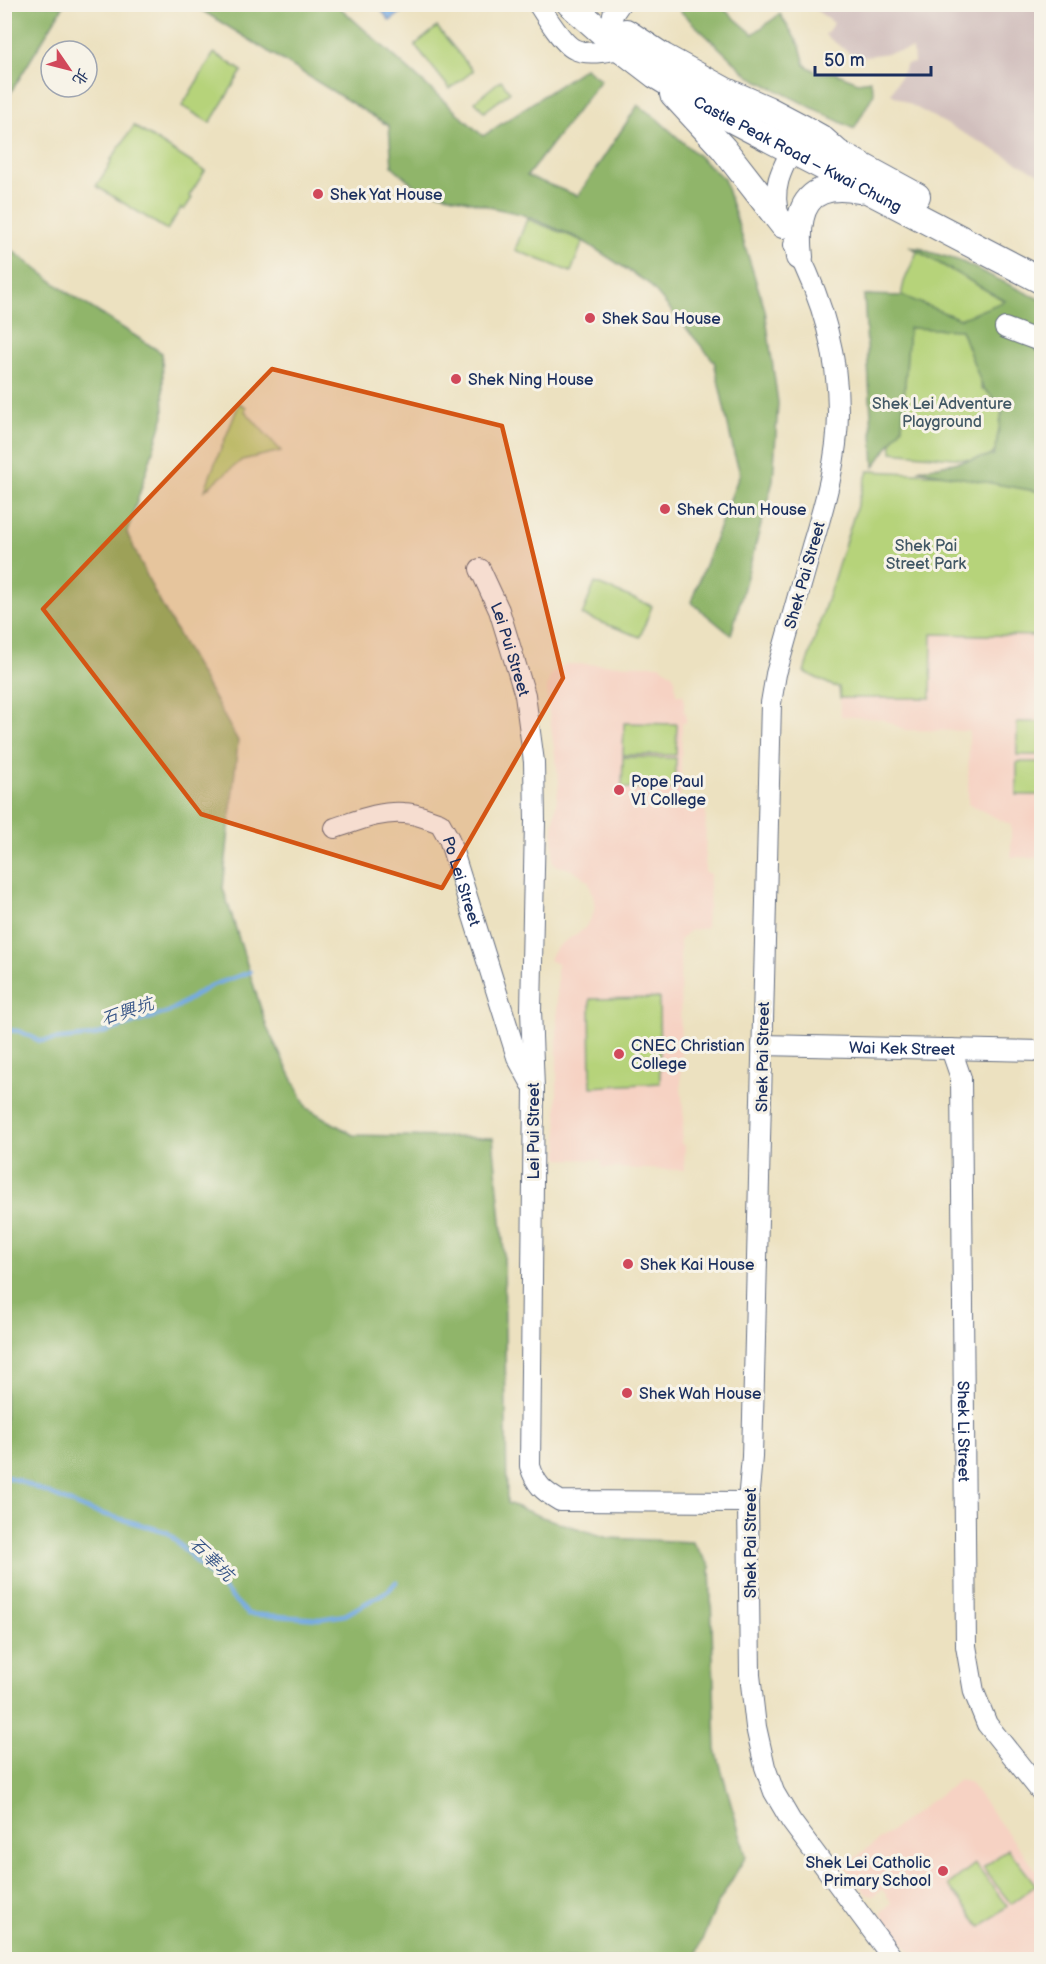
<svg xmlns="http://www.w3.org/2000/svg" width="1046" height="1964" font-family="'Balsamiq Sans','LXGW WenKai TC',sans-serif">
	<style>
		.built { fill: #f6d2c3 }
		.industrial { fill: #d1bfbd }
		.green { fill: #b6d37a; stroke: #68816c; stroke-width: 1.5 }
		.forest { fill: #90b56a; stroke: #567264; stroke-width: 1.5 }
		.water { fill: #74aae2; stroke: #486ca0; stroke-width: 1.5 }
		.lines { fill: none; stroke-linecap: round; stroke-linejoin: round }
		.stream { stroke: #74aae2; stroke-width: 4.5 }
		.minor-casing { stroke: #646d80; stroke-width: 22 }
		.major-casing { stroke: #646d80; stroke-width: 28 }
		.minor { stroke: #fff; stroke-width: 20 }
		.major { stroke: #fff; stroke-width: 26 }
		.marked { fill: #d45514; fill-opacity: 0.2; stroke: #d45514; stroke-width: 4.5; stroke-linejoin: round }
		.poi-dot { fill: #d1495b; stroke: #f7f3e8; stroke-width: 2 }
		.labels { text-anchor: middle; stroke-width: 6; stroke-linejoin: round; paint-order: stroke }
		.street-label { font-size: 16px; fill: #1b2f5e; stroke: #f7f3e8 }
		.poi-label { font-size: 16px; fill: #1b2f5e; stroke: #f7f3e8; text-anchor: start }
		.park-label { font-size: 16px; fill: #425865; stroke: #f7f3e8 }
		.water-label { font-size: 18px; font-style: italic; fill: #365486; stroke: #f7f3e8 }
	</style>
	<rect width="100%" height="100%" fill="#f7f3e8"/>
	<filter id="ink" filterUnits="userSpaceOnUse"><feTurbulence type="fractalNoise" baseFrequency=".0167" numOctaves="2"/><feDisplacementMap in="SourceGraphic" scale="12" xChannelSelector="R" yChannelSelector="G"/><feConvolveMatrix kernelMatrix="1 2 1 2 8 2 1 2 1" color-interpolation-filters="sRGB"/></filter>
	<filter id="wash" filterUnits="userSpaceOnUse"><feTurbulence type="fractalNoise" baseFrequency=".008" numOctaves="4" result="noise"/><feDisplacementMap in="SourceGraphic" scale="24" xChannelSelector="R" yChannelSelector="G"/><feGaussianBlur stdDeviation="1.35" result="paint"/><feColorMatrix in="noise" values="0 0 0 0 0 0 0 0 0 0 0 0 0 0 0 0 0 1.4 0 .05"/><feComposite in="paint" operator="in"/></filter>
	<g filter="url(#wash)">
		<rect width="100%" height="100%" fill="#ece1c0"/>
		<!-- built -->
		<path class="built" d="M932,634L1041,636V858L1011,857V825L968,804L969,731L906,730L881,719L841,716L840,698H931Z
			M566,664L660,665L672,674L675,679L676,695H684V712L686,713V723H682L680,801L706,802L705,873H710L709,909H707L706,928L691,930L686,933L680,941L681,1086L684,1119L681,1141L682,1145H685L684,1170L602,1168L601,1160L559,1159L557,1112V964L549,960L551,955L558,946L584,929L592,917L595,907L593,895L589,882L580,874L567,868L557,866L553,862V828L559,782L548,706L547,688L550,676L555,670Z
			M959,1780L969,1782L1041,1877V1939L1027,1959L915,1958L881,1914L882,1911L892,1903L882,1889L873,1896L866,1894L844,1866Z"/>
		<!-- industrial -->
		<path class="industrial" d="M809,5H1041V175L891,94L907,64L914,63L913,49L856,58L825,35L834,23Z"/>
		<!-- green -->
		<path class="green" d="M437,27L473,71L450,89L415,45Z
			M214,53L242,71L210,123L182,106Z
			M501,80L510,92L484,112L475,101Z
			M134,126L205,171L189,196L192,198L184,210L181,208L167,230L96,186L111,163L110,161Z
			M527,219L583,241L571,272L515,250Z
			M919,247L956,266L1008,300L985,331L981,389L1017,392L1013,434L985,461L892,452L891,431L902,291L904,282Z
			M239,403L246,407L245,411L281,451L242,460L205,490C215,460 229,432 239,403Z
			M868,471L1041,479V636L932,634L931,698H840L839,687L833,686L804,672Z
			M595,583L652,606L640,637L582,615Z
			M1017,722H1041V755H1017Z
			M624,723L677,724L676,755H623Z
			M623,757L676,758L675,789L622,788Z
			M1017,762H1041V795H1017Z
			M659,998L660,1083L591,1087L590,999Z
			M1008,1849L1036,1885L1011,1904L983,1868Z
			M975,1864L1007,1906L981,1927L948,1885Z"/>
		<!-- forest -->
		<path class="forest" d="M5,4L64,5L5,102L4,5Z
			M686,4L719,5L753,34L780,14L800,46L805,65L818,73H835L858,82L870,80L874,93L854,129L749,76L680,11Z
			M193,5H337L483,136L585,68L601,80L527,176L578,196L638,105L656,118L724,179L765,310L778,403L773,481L731,635L691,602L740,473L734,453L714,361L648,283L580,239L521,214L498,209L416,187L392,166L389,126Z
			M5,245L68,293L162,353L164,416L127,533L155,593L238,741L223,888L267,1028L307,1108L353,1135L493,1138L504,1252L507,1503L542,1517L608,1538L692,1542L710,1566L716,1750L746,1856L717,1905L694,1959H5Z
			M909,246L960,261L1041,300V492L918,470L994,455L1003,407L983,388L961,330L909,328L902,427L874,467L864,295L903,296L960,319L1005,301Z"/>
		<!-- water -->
		<path class="water" d="M377,5H411L390,21Z"/>
		<g class="lines">
			<!-- stream -->
			<path class="stream" d="M4,1030L19,1031L40,1041L92,1036L169,1012L210,986L250,972
				M4,1476L20,1481L85,1509L167,1532L248,1614L320,1619L345,1615L389,1590L396,1582"/>
		</g>
	</g>
	<g filter="url(#ink)">
		<g class="lines">
			<!-- minor casing -->
			<g class="minor-casing">
				<g id="minor">
					<path d="M538,4C545,15 563,44 574,49C588,56 606,51 621,49"/>
					<path d="M612,20L613,14L620,4"/>
					<path d="M780,219C769,189 783,166 797,140"/>
					<path d="M794,245C821,296 838,354 838,412C838,458 825,503 812,546C800,589 788,632 776,674L771,703L752,1457L748,1502L750,1675L756,1727L765,1767L774,1792L791,1821L894,1960"/>
					<path d="M1005,328L1042,342"/>
					<path id="s1" d="M480,569L499,610L525,695L534,762L535,822L531,1010L534,1088L530,1466C536,1485 543,1491 560,1501L748,1502"/>
					<path id="s2" d="M335,828C357,821 380,811 404,813C416,813 428,819 440,823L449,839L517,1057L531,1083"/>
					<path id="s3" d="M762,1045L1042,1051"/>
					<path id="s4" d="M951,1049L961,1078L966,1646L974,1692L987,1724L1042,1793"/>
				</g>
			</g>
			<!-- major casing -->
			<g class="major-casing">
				<g id="major">
					<path id="s5" d="M570,4L621,49L655,75L706,106L1042,281"/>
					<path d="M626,32L664,57L724,90L767,109L803,128L821,138L838,153L917,196"/>
					<path d="M673,94L723,148L783,225"/>
					<path d="M800,257C795,210 805,180 859,190"/>
				</g>
			</g>
			<!-- minor -->
			<use href="#minor" class="minor"/>
			<!-- major -->
			<use href="#major" class="major"/>
		</g>
	</g>
	<!-- marked area -->
	<path class="marked" d="M272,369L502,426L563,678L442,888L201,814L43,609Z"/>
	<!-- markers -->
	<g class="poi-dot">
		<circle cx="318" cy="194" r="6"/>
		<circle cx="590" cy="318" r="6"/>
		<circle cx="456" cy="379" r="6"/>
		<circle cx="665" cy="509" r="6"/>
		<circle cx="619" cy="790" r="6"/>
		<circle cx="619" cy="1054" r="6"/>
		<circle cx="628" cy="1264" r="6"/>
		<circle cx="627" cy="1393" r="6"/>
		<circle cx="943" cy="1871" r="6"/>
	</g>
	<g class="labels">
		<!-- street labels -->
		<g class="street-label">
			<text dy="6" stroke="none"><textPath href="#s5" startOffset="274">Castle Peak Road – Kwai Chung</textPath></text>
			<text transform="translate(804 575) rotate(-74)" y="6">Shek Pai Street</text>
			<text dy="6" stroke="none"><textPath href="#s1" startOffset="86">Lei Pui Street</textPath></text>
			<text dy="6" stroke="none"><textPath href="#s2" startOffset="171">Po Lei Street</textPath></text>
			<text dy="6" stroke="none"><textPath href="#s3" startOffset="140">Wai Kek Street</textPath></text>
			<text transform="translate(762 1057) rotate(-89)" y="6">Shek Pai Street</text>
			<text transform="translate(533 1131) rotate(-90)" y="6">Lei Pui Street</text>
			<text dy="6" stroke="none"><textPath href="#s4" startOffset="384">Shek Li Street</textPath></text>
			<text transform="translate(750 1543) rotate(-90)" y="6">Shek Pai Street</text>
		</g>
		<!-- poi labels -->
		<g class="poi-label">
			<text x="330" y="200">Shek Yat House</text>
			<text x="602" y="324">Shek Sau House</text>
			<text x="468" y="385">Shek Ning House</text>
			<text x="677" y="515">Shek Chun House</text>
			<text x="631" y="787">Pope Paul<tspan x="631" dy="18">VI College</tspan></text>
			<text x="631" y="1051">CNEC Christian<tspan x="631" dy="18">College</tspan></text>
			<text x="640" y="1270">Shek Kai House</text>
			<text x="639" y="1399">Shek Wah House</text>
			<text x="931" y="1868" text-anchor="end">Shek Lei Catholic<tspan x="931" dy="18">Primary School</tspan></text>
		</g>
		<!-- park labels -->
		<g class="park-label">
			<text x="942" y="409">Shek Lei Adventure<tspan x="942" dy="18">Playground</tspan></text>
			<text x="926" y="551">Shek Pai<tspan x="926" dy="18">Street Park</tspan></text>
		</g>
		<!-- water labels -->
		<g class="water-label">
			<text transform="translate(127 1011) rotate(-18)" y="6">石興坑</text>
			<text transform="translate(212 1559) rotate(45)" y="6">石華坑</text>
		</g>
	</g>
	<!-- margin -->
	<rect width="1046" height="1964" fill="none" stroke="#f7f3e8" stroke-width="24"/>
	<!-- north arrow -->
	<g transform="translate(69 69) rotate(125)"><circle r="28" fill="#f7f3e8" stroke="#9fa5b1" stroke-width="1.5"/>
	<path d="M0-4.5L10 22L0 15L-10 22Z" fill="#d1495b"/>
	<text y="-9" font-size="16" font-weight="bold" text-anchor="middle" fill="#1b2f5e">北</text>
	</g>
	<!-- scale -->
	<path d="M815 66v9h116v-9" fill="none" stroke="#1b2f5e" stroke-width="3"/>
	<text x="824" y="66" font-size="18" fill="#1b2f5e" stroke="#f7f3e8" stroke-width="4.5" paint-order="stroke">50 m</text>
</svg>
